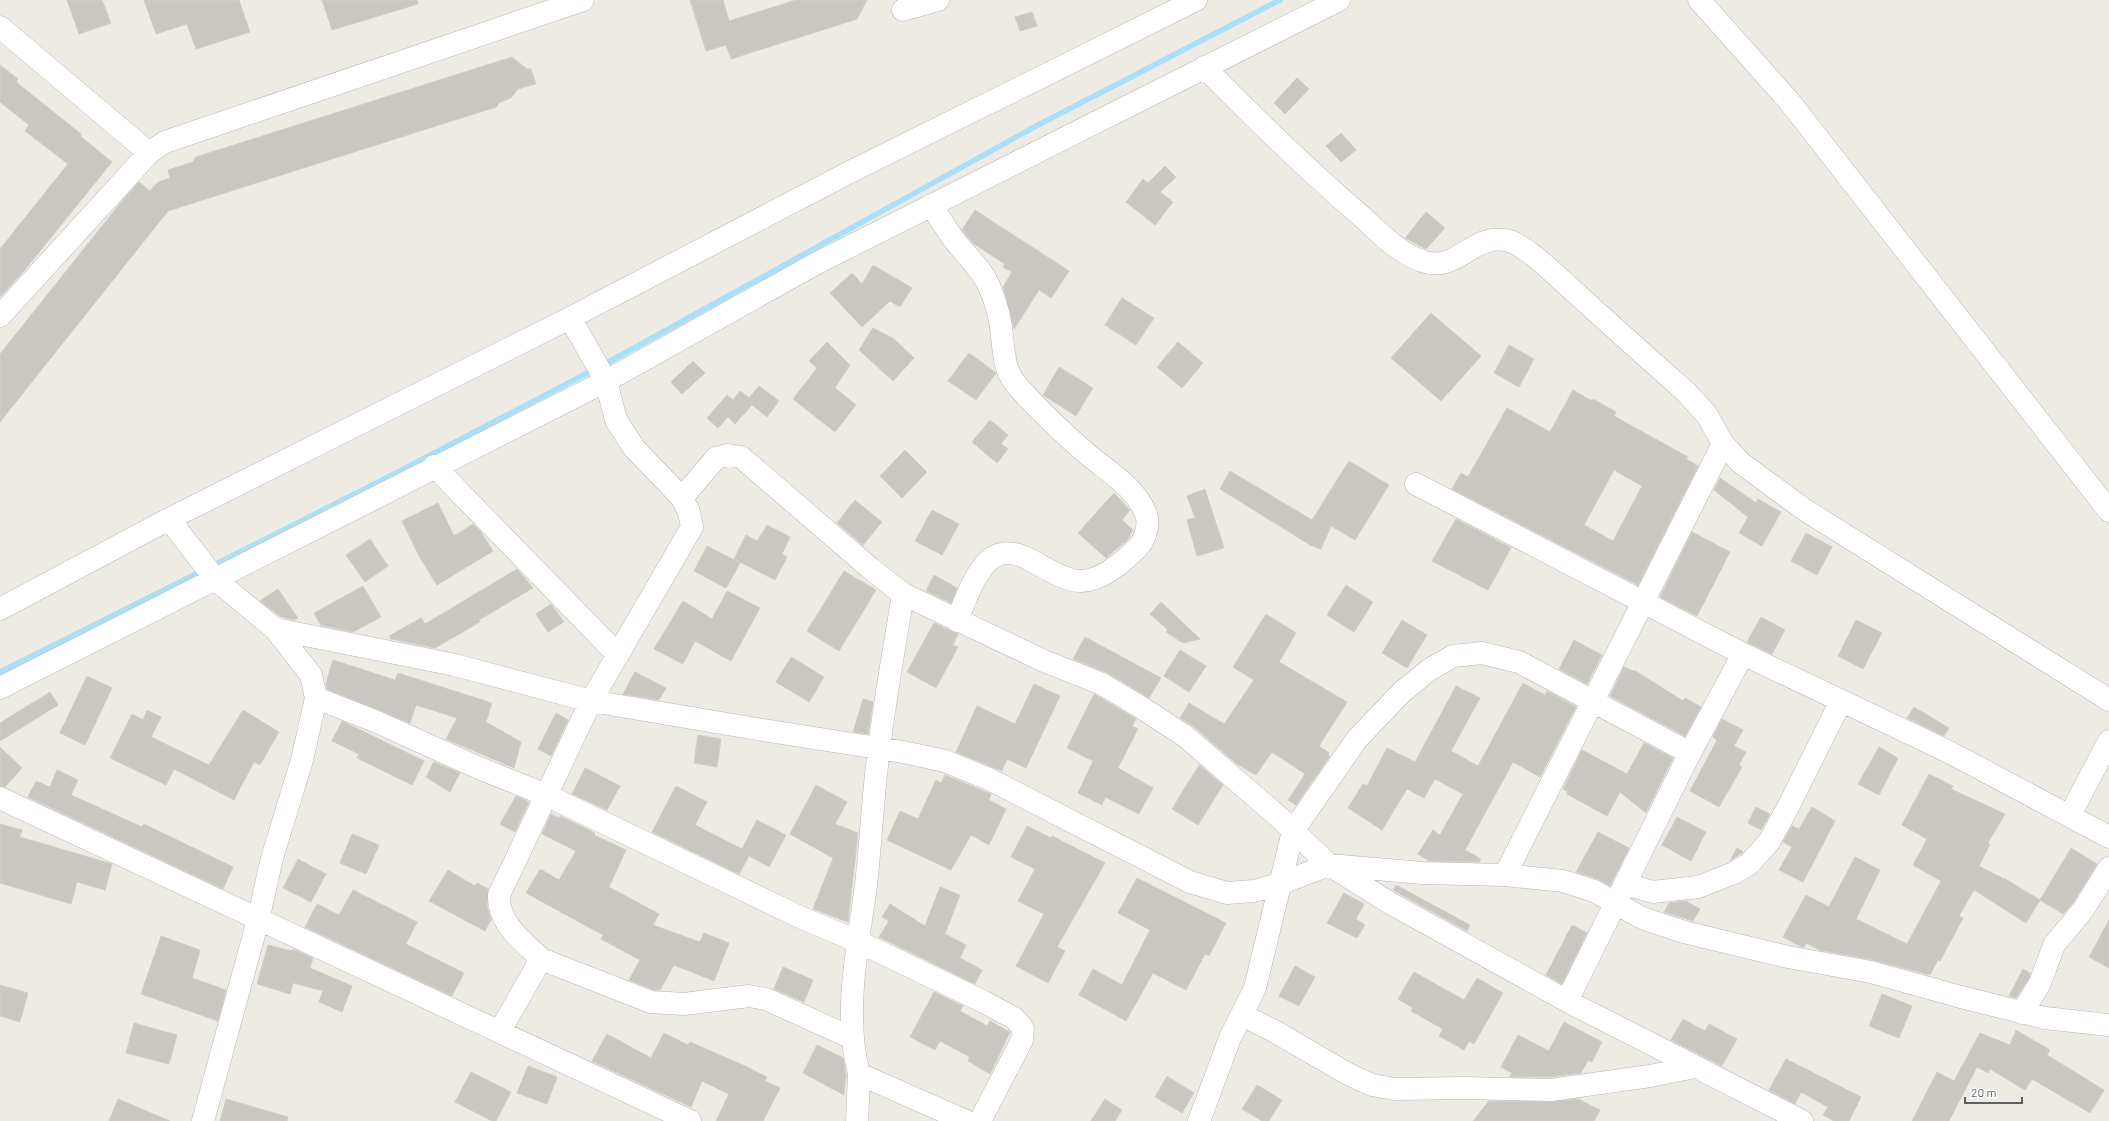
<svg xmlns="http://www.w3.org/2000/svg" width="2109" height="1121" font-family="Barlow,sans-serif">
	<style>
		.lines { fill: none; stroke-linecap: round; stroke-linejoin: round }
		.stream { stroke: #a9dffa; stroke-width: 5.5 }
		.building { fill: #cac6c1; stroke: #d3cdc4; fill-rule: evenodd }
		.minor-casing { stroke: #b2b6b9; stroke-width: 23 }
		.minor { stroke: #fff; stroke-width: 22 }
	</style>
	<rect width="100%" height="100%" fill="#eeebe5"/>
	<g class="lines">
		<!-- stream -->
		<path class="stream" d="M603,365L1038,125L1280,0
			M212,566L398,472L595,369
			M0,672L204,570"/>
	</g>
	<!-- building -->
	<path class="building" d="M67,0H102L111,23L79,34Z
		M144,0H239L250,32L196,49L187,24L156,34Z
		M322,0H417L418,4L332,30Z
		M690,0H723L729,21L796,0H867L857,19L731,59L726,45L706,51Z
		M1032,12L1037,26L1020,31L1015,17Z
		M512,57L527,69H531L536,84L518,89L511,98L500,102L496,107L168,211L0,422V354L122,201L139,182L150,191L158,182L170,178L168,170L193,162L196,157Z
		M0,65L18,79L16,82L81,134L80,136L112,162L23,272L0,297V249L68,164L25,131L29,125L0,102Z
		M1297,78L1309,89L1285,114L1274,103Z
		M1341,133L1356,150L1341,162L1326,146Z
		M1165,166L1176,177L1160,192L1173,202L1155,225L1126,202L1143,179L1148,183Z
		M975,210L1069,271L1051,298L1039,290L1014,329L1003,287L1012,272L1003,267L1005,264L974,244L962,230Z
		M1426,212L1445,228L1426,249L1405,238Z
		M873,265L912,288L900,307L890,301L862,327L830,293L852,273L862,284Z
		M1122,298L1154,318L1136,345L1105,325Z
		M1431,313L1481,356L1441,401L1391,358Z
		M873,328L894,339L914,358L893,381L859,350Z
		M827,342L850,365L835,388L856,405L835,432L793,399L817,368L809,361Z
		M1178,342L1203,363L1182,388L1157,367Z
		M1509,345L1534,359L1519,387L1494,373Z
		M969,353L996,373L976,400L948,381Z
		M693,361L705,373L682,394L671,382Z
		M1059,367L1093,388L1076,416L1043,395Z
		M759,386L779,401L767,417L752,405L735,424L728,417L718,428L707,418L727,395L733,400L740,391L749,398Z
		M1573,390L1592,401L1593,399L1616,412L1614,416L1688,457L1686,459L1698,466L1638,585L1452,489L1461,473L1468,477L1507,408L1550,432ZM1614,470L1642,486L1613,541L1584,525Z
		M990,420L1008,435L1001,444L1008,449L997,463L972,442Z
		M905,450L927,472L902,498L880,476Z
		M1349,461L1389,485L1355,540L1331,526L1321,549L1310,545L1220,489L1230,471L1312,520Z
		M1720,478L1756,503L1758,499L1781,512L1762,546L1739,533L1748,517L1714,490Z
		M1205,489L1224,548L1197,556L1187,520L1195,518L1187,496Z
		M1114,493L1130,510L1122,520L1133,530L1128,539L1106,558L1078,533Z
		M855,500L882,522L863,545L837,523Z
		M438,503L454,536L473,524L481,532L493,551L437,585L420,558L402,521Z
		M932,510L959,524L942,555L915,541Z
		M1456,519L1511,548L1488,590L1432,561Z
		M767,525L790,537L782,554L787,557L775,580L734,559L746,535L757,541Z
		M1692,532L1730,552L1697,616L1660,597Z
		M1806,533L1832,547L1817,575L1791,561Z
		M370,539L388,566L365,582L346,555Z
		M707,546L740,563L726,588L694,571Z
		M517,569L533,588L479,620L480,622L435,648L391,639L389,636L421,618L425,624Z
		M844,571L876,590L839,651L807,631Z
		M934,575L957,588L951,603L926,591Z
		M1346,585L1373,602L1354,632L1327,615Z
		M363,586L381,617L353,632L321,625L314,613Z
		M278,589L298,618L294,620L281,617L260,601Z
		M727,591L760,608L731,661L695,641L683,664L654,649L683,601L712,619Z
		M1161,602L1200,639L1183,643L1166,632L1168,630L1150,614Z
		M551,604L564,622L548,632L536,614Z
		M1266,614L1296,633L1279,662L1347,702L1319,746L1329,753L1328,755L1330,756L1296,805L1288,800L1305,774L1272,752L1256,775L1237,764L1193,726L1180,718L1189,703L1224,724L1254,680L1233,667Z
		M1761,617L1785,630L1772,654L1747,642Z
		M1402,620L1427,635L1407,668L1382,653Z
		M1856,620L1882,633L1863,669L1838,656Z
		M934,623L958,634L953,645L958,647L936,688L907,672Z
		M1085,637L1161,678L1149,698L1108,673L1073,659Z
		M1574,640L1602,655L1587,684L1559,669Z
		M1180,650L1206,666L1189,692L1164,676Z
		M791,657L824,677L809,702L776,682Z
		M333,660L395,680L398,673L492,703L486,722L521,742L514,768L446,739L457,718L416,705L410,723L327,689L326,683Z
		M1624,667L1633,671L1634,670L1683,701L1685,698L1701,707L1685,736L1610,696Z
		M635,672L666,688L659,700L623,694Z
		M87,676L112,688L85,745L60,733Z
		M1523,683L1545,695L1547,691L1576,707L1540,777L1513,762L1465,850L1481,859L1479,862L1429,861L1418,854L1433,830L1440,835L1463,794L1435,779L1424,798L1407,789L1382,830L1348,808L1363,784L1367,786L1387,748L1415,762L1456,686L1480,698L1451,751L1478,766Z
		M1034,684L1060,696L1026,768L1007,759L1002,771L956,752L977,706L1015,724Z
		M50,692L58,705L0,741V723Z
		M1094,694L1136,719L1132,726L1138,729L1118,768L1153,788L1139,814L1105,797L1102,805L1078,793L1093,761L1067,748Z
		M863,699L873,702L868,734L853,732Z
		M1914,707L1949,728L1944,736L1907,718Z
		M147,710L161,717L151,737L209,765L243,710L279,732L260,765L254,762L234,800L174,769L166,785L110,758L132,714L143,720Z
		M556,713L568,720L551,756L538,749Z
		M1722,719L1743,730L1734,746L1746,752L1739,765L1742,767L1719,807L1690,791L1717,740L1713,737Z
		M342,721L424,761L412,785L357,758L359,754L332,741Z
		M698,735L721,739L717,767L694,763Z
		M1644,743L1673,758L1646,813L1620,792L1607,816L1567,794L1568,792L1563,789L1582,750L1627,774Z
		M0,747L22,768L5,787L0,786Z
		M1879,747L1898,758L1879,795L1858,784Z
		M434,762L460,773L450,792L426,777Z
		M1199,765L1223,785L1198,825L1172,809Z
		M585,768L620,786L607,810L572,794Z
		M57,770L78,780L71,795L142,827L144,824L233,867L223,889L28,797L36,781L50,787Z
		M1929,774L1953,786L1951,789L2005,814L1988,843L1990,844L1979,866L2004,879V878L2040,900L2071,848L2097,864L2073,903L2063,914L2040,900L2026,923L1974,890L1959,916L1963,918L1940,961L1938,960L1930,975L1873,960L1820,950L1806,943L1804,947H1801L1783,937L1806,895L1829,907L1855,857L1880,870L1856,919L1907,944L1941,881L1913,865L1927,839L1902,825Z
		M945,775L991,794L989,800L1006,809L989,845L971,835L951,870L887,840L900,811L918,819L936,780L941,783Z
		M816,785L847,802L835,824L858,833L848,922L813,909L833,858L790,834Z
		M676,786L707,802L695,825L742,849L757,820L786,835L769,867L749,856L739,874L652,832Z
		M516,796L529,802L515,832L500,824Z
		M1756,807L1770,814L1761,830L1748,823Z
		M1812,807L1835,821L1803,882L1779,870L1792,847L1783,842L1792,826L1799,829Z
		M551,814L559,818L560,816L595,833L594,835L626,850L609,887L659,914L653,925L700,942L704,933L729,943L714,981L674,965L660,990H654L629,980L640,960L601,939L603,935L526,893L540,869L559,880L576,851L542,834Z
		M1677,817L1706,832L1691,861L1662,845Z
		M0,824L22,830L20,837L112,864L105,890L77,882L71,904L0,883Z
		M1027,826L1051,838L1052,836L1105,863L1057,947L1065,951L1048,983L1016,966L1044,914L1018,901L1035,869L1011,857Z
		M1598,832L1629,848L1610,886L1598,879L1576,872Z
		M352,834L379,845L366,874L340,863Z
		M1737,848L1743,852L1730,861Z
		M298,859L326,874L311,902L283,888Z
		M448,870L475,886L477,883L488,889L487,906L491,920L485,931L429,901Z
		M1137,878L1226,923L1209,956L1205,954L1186,990L1153,973L1126,1021L1079,995L1093,969L1122,985L1150,930L1118,913Z
		M1396,885L1470,925L1467,931L1393,890Z
		M940,887L960,895L945,934L966,945L960,958L982,970L975,984L879,937L889,921L882,917L890,904L925,926Z
		M353,890L417,922L406,944L464,973L452,996L305,927L317,904L339,915Z
		M1344,893L1364,904L1356,919L1365,925L1357,938L1327,923Z
		M1686,901L1700,909L1693,921L1664,912L1669,903Z
		M2109,920V968L2089,957Z
		M1572,925L1587,933L1562,984L1546,975Z
		M161,936L200,950L192,978L226,990L218,1021L141,994Z
		M268,945L292,951L293,949L313,958L310,968L352,986L342,1012L319,1002L323,991L293,983L290,994L257,984Z
		M1295,966L1315,977L1299,1006L1279,996Z
		M783,967L813,980L804,1002L774,989Z
		M2023,969L2030,973L2029,978L2016,998L2009,996Z
		M1414,972L1464,1000L1477,978L1503,993L1474,1044L1469,1041L1464,1050L1439,1036L1443,1029L1411,1011L1413,1008L1398,999Z
		M0,985L28,993L20,1022L0,1016Z
		M934,992L963,1006L960,1011L987,1026L990,1021L1010,1032L990,1074L968,1061L970,1057L940,1041L935,1050L910,1037Z
		M1882,994L1912,1006L1899,1038L1869,1026Z
		M1683,1019L1705,1031L1709,1024L1737,1039L1722,1066L1671,1040Z
		M1564,1022L1602,1042L1592,1062L1588,1060L1581,1073L1550,1077H1509L1512,1073L1501,1067L1518,1035L1549,1051Z
		M134,1023L177,1035L169,1064L126,1053Z
		M2016,1030L2050,1050L2047,1055L2104,1090L2090,1113L2032,1079L2025,1090L1990,1069L1988,1073L1977,1067L1949,1121H1912L1937,1072L1954,1081L1980,1033L2010,1045Z
		M664,1033L688,1045L690,1042L743,1065L767,1077L765,1081L780,1088L763,1121H716L729,1094L702,1081L691,1107L592,1061L607,1034L651,1058Z
		M817,1045L843,1058L846,1075L844,1095L803,1073Z
		M1786,1059L1861,1097L1849,1121H1834L1823,1115L1828,1107L1801,1092L1795,1104L1769,1090Z
		M528,1066L557,1077L547,1104L517,1093Z
		M471,1072L511,1092L496,1121H492L455,1102Z
		M1167,1076L1194,1093L1182,1113L1155,1097Z
		M1257,1085L1282,1100L1269,1121H1262L1242,1109Z
		M118,1099L170,1121H109Z
		M226,1099L288,1117L287,1121H220Z
		M1105,1099L1122,1110L1115,1121H1091Z
		M1578,1099L1600,1110L1594,1121H1473L1489,1101L1551,1102Z"/>
	<g class="lines">
		<!-- minor casing -->
		<g class="minor-casing">
			<path id="minor" d="M1699,0L1789,101L2109,511
				M903,10L938,0
				M0,27L149,153
				M1204,67C1254,118 1306,168 1360,215C1378,231 1398,253 1422,261C1456,274 1472,234 1505,240C1526,243 1562,282 1579,296C1614,328 1650,360 1686,392L1707,415L1723,444L1741,463L1805,510L2109,700
				M931,205C939,217 947,230 955,241C967,256 981,268 989,286C996,302 1001,320 1002,337C1005,359 1004,372 1020,389C1040,411 1064,434 1086,453C1108,472 1135,486 1146,514C1150,524 1145,541 1137,548C1123,562 1102,581 1081,581C1068,582 1047,569 1036,563C1026,557 1012,551 1001,554C979,558 965,601 957,621
				M0,316L149,153L165,142L583,0
				M434,466L618,655
				M1416,484L1743,654L1949,752L2109,837
				M682,498L716,458L728,455L741,457L870,568L903,594L1044,661L1102,684L1139,706L1185,736L1280,818L1329,865L1390,903L1567,1001L1802,1121
				M169,519L216,580L275,629L311,675L316,698L302,760L272,858L258,920L203,1121
				M0,609L169,519L570,318L850,172L1196,0
				M275,629L455,665L591,701L757,729L903,752L945,761L989,779L1190,882L1227,893L1254,891L1279,884L1329,865L1423,873L1505,875L1563,881L1594,891L1642,918L1684,932L1788,957L1871,972L1961,997L2045,1018L2109,1025
				M0,688L606,381L817,263L1339,0
				M316,698L375,721L479,768L546,795L802,918L857,941L982,1001L1014,1018L1023,1028L1022,1040L980,1121
				M0,798L690,1121
				M2070,815L2109,741
				M1505,875L1723,444
				M1625,884L1653,892L1698,887L1734,873L1749,864L1769,842L1786,811L1841,701
				M541,959L651,1002L684,1004L749,996L766,999L852,1038
				M1567,1001L1690,753L1743,654
				M2022,1013L2040,983L2054,945L2083,910L2109,868
				M1242,1015L1274,1031L1348,1074L1372,1085L1395,1089L1465,1088L1551,1090L1650,1076L1695,1067
				M500,1031L541,959C522,940 498,924 499,895L591,701L692,527L689,512L682,498L634,448L616,420L606,381L570,318
				M859,1074C843,1012 858,947 866,885C871,840 873,794 879,749C885,697 895,645 903,594
				M857,1121L859,1074L966,1121
				M1199,1121L1230,1038L1255,988L1293,831L1357,739L1402,692L1429,670L1453,656L1482,653L1519,662L1690,753"/>
		</g>
		<!-- minor -->
		<use href="#minor" class="minor"/>
	</g>
	<!-- scale -->
	<path d="M1965 1097v6h57v-6" fill="none" stroke="#5d6165" stroke-width="2"/>
	<text x="1971" y="1097" font-size="12" fill="#5d6165" stroke="#ffffff" stroke-width="3" paint-order="stroke">20 m</text>
</svg>
